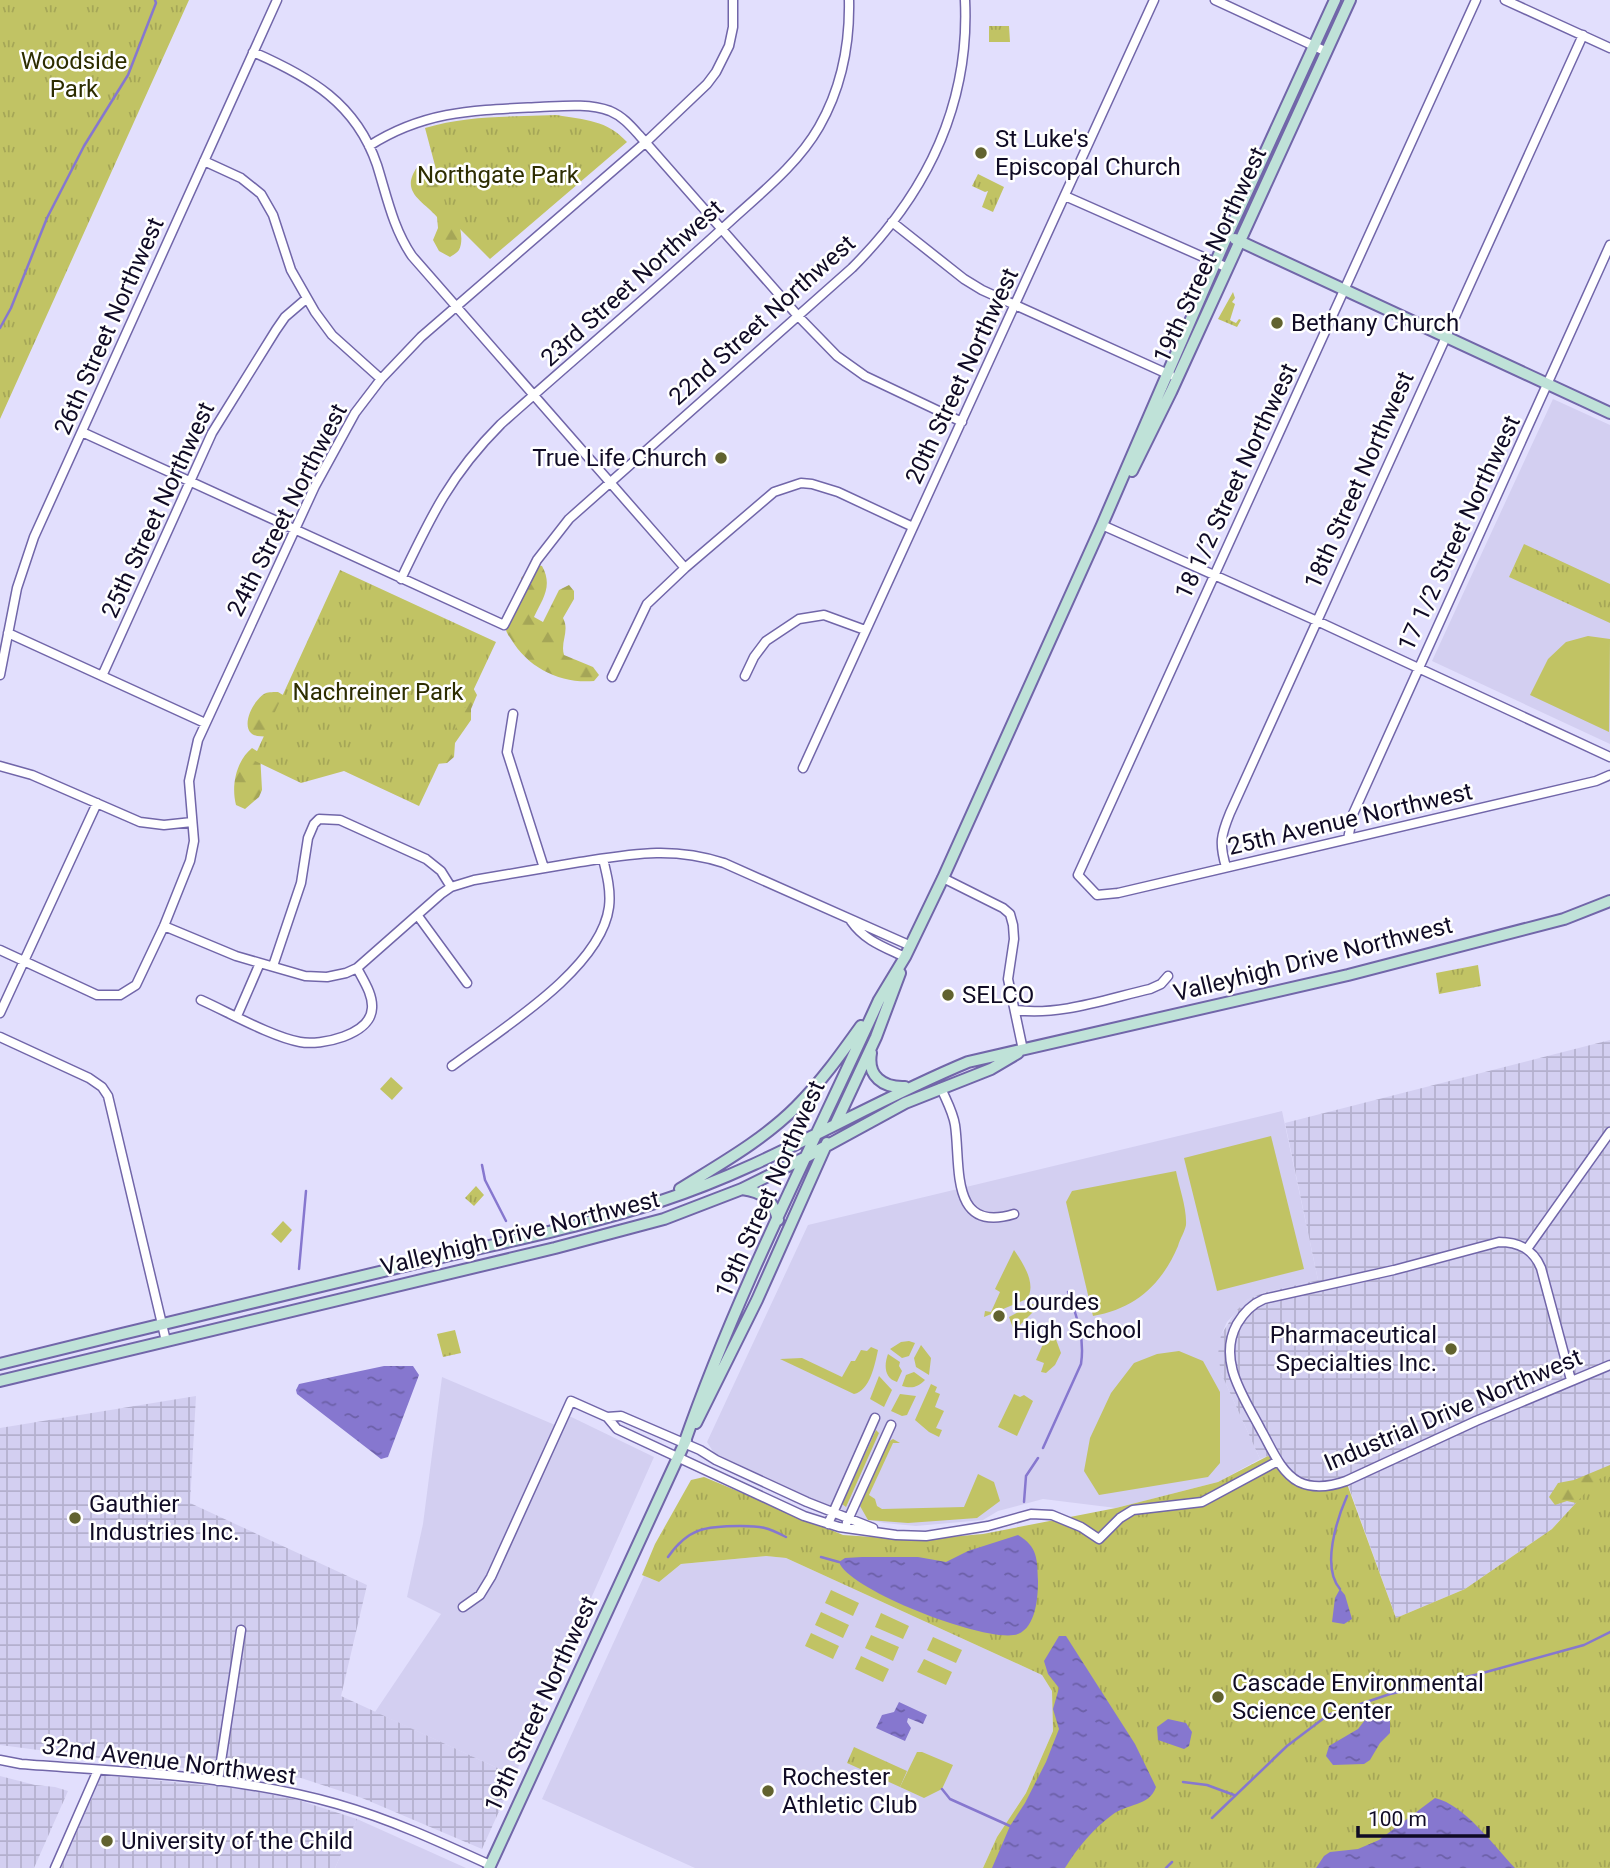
<svg xmlns="http://www.w3.org/2000/svg" width="1610" height="1868" font-family="Roboto,sans-serif">
	<style>
		.built { fill: #d3cff1 }
		.industrial { fill: url(#industrial-grid) }
		.grass { fill: #c1c364 }
		.forest { fill: url(#forest-firs) }
		.park { fill: url(#park-tufts) }
		.water { fill: url(#water-ripples) }
		.lines { fill: none; stroke-linecap: round; stroke-linejoin: round }
		.stream { stroke: #8677cf; stroke-width: 2.5 }
		.street-casing { stroke: #7166a9; stroke-width: 11 }
		.secondary-casing { stroke: #7166a9; stroke-width: 14 }
		.street { stroke: #fff; stroke-width: 8 }
		.secondary { stroke: #bfe2d8; stroke-width: 10 }
		.poi-dot { fill: #61622f; stroke: #fff; stroke-width: 2.5 }
		.labels { text-anchor: middle; stroke-width: 5; stroke-linejoin: round; paint-order: stroke }
		.park-label { font-size: 24px; fill: #2d2d00; stroke: #fff }
		.poi-label { font-size: 24px; fill: #100b25; stroke: #fff; text-anchor: start }
		.street-label { font-size: 24px; fill: #100b25; stroke: #fff }
	</style>
	<defs>
		<pattern id="industrial-grid" width="8" height="8" patternUnits="userSpaceOnUse" patternTransform="scale(1.75)"><rect width="8" height="8" fill="#d3cff1"/><path d="M0 4h8M4 0v8" fill="none" stroke="#b4b0ce"/></pattern>
		<pattern id="forest-firs" width="22" height="20" patternUnits="userSpaceOnUse" patternTransform="scale(1.75)"><rect width="22" height="20" fill="#c1c364"/><path d="M5 1l3.5 6h-7zM16 11l3.5 6h-7z" fill="#a5a657"/></pattern>
		<pattern id="park-tufts" width="24" height="20" patternUnits="userSpaceOnUse" patternTransform="scale(1.75)"><rect width="24" height="20" fill="#c1c364"/><path d="M3 7l-1-3M5 7V3M7 7l1-3M15 17l-1-3M17 17v-4M19 17l1-3" fill="none" stroke="#a5a657"/></pattern>
		<pattern id="water-ripples" width="26" height="14" patternUnits="userSpaceOnUse" patternTransform="scale(1.75)"><rect width="26" height="14" fill="#8677cf"/><path d="M2 4q2-2 4 0t4 0M15 11q2-2 4 0t4 0" fill="none" stroke="#6c60a8"/></pattern>
	</defs>
	<rect width="100%" height="100%" fill="#e2dffd"/>
	<!-- built -->
	<path class="built" d="M1553,399L1610,425V744L1432,661Z
		M1282,1111L1318,1280L1262,1293L1247,1300L1227,1322L1221,1335V1373L1260,1459L1218,1482L1116,1508L1043,1499L998,1511L983,1520L916,1526L884,1523L862,1518L815,1500L714,1453L707,1442L808,1225Z
		M442,1377L555,1425L561,1412L654,1457L539,1715L515,1776L375,1712L441,1614L407,1597L423,1524Z
		M766,1556L786,1558L1042,1675L1052,1691L1053,1731L1026,1793L997,1837L983,1868H695L542,1799L644,1576L659,1582L681,1564Z
		M357,1819L466,1868H335Z"/>
	<!-- industrial -->
	<path class="industrial" d="M1610,1040V1474L1597,1480L1552,1529L1465,1589L1396,1618L1347,1482L1305,1484L1268,1456L1260,1459L1221,1373L1218,1354L1221,1335L1236,1311L1247,1300L1262,1293L1318,1280L1285,1123Z
		M196,1396L190,1503L367,1585L341,1696L515,1776L482,1849L362,1798L301,1778L161,1766L0,1745V1428Z
		M102,1775L244,1789L298,1800L357,1819L335,1868H61Z
		M0,1776L35,1785L55,1787L68,1791L34,1868H0Z"/>
	<!-- grass -->
	<path class="grass" d="M1588,636L1610,639L1609,732L1530,695L1548,659L1566,642Z
		M391,1077L403,1088L392,1100L380,1089Z
		M1271,1136L1304,1269L1217,1291L1184,1158Z
		M1176,1171C1179,1187 1187,1208 1186,1225C1185,1231 1180,1239 1178,1246C1162,1284 1135,1309 1093,1316L1066,1202L1072,1191Z
		M1014,1250C1023,1263 1037,1284 1027,1299L984,1317L985,1311L991,1312L1000,1292L995,1289Z
		M1033,1304L1038,1307L1014,1331L1009,1317Z
		M1051,1326L1061,1353L1055,1365L1046,1373L1041,1372L1044,1363L1036,1360Z
		M909,1341L915,1343L909,1356L902,1358L890,1349L901,1342Z
		M921,1345L931,1358L929,1375L916,1367L914,1358Z
		M871,1347L878,1350C875,1364 870,1391 854,1394L780,1359L802,1358L842,1377L851,1361H855L861,1350L867,1351Z
		M1179,1351L1203,1361L1220,1392V1463L1208,1477L1099,1495L1084,1471L1090,1438L1111,1393L1134,1363L1157,1354Z
		M888,1354L900,1362L899,1366L902,1371L897,1382C884,1378 884,1365 888,1354Z
		M914,1372L925,1380C918,1387 912,1389 902,1386L906,1375Z
		M879,1376L892,1390L884,1407L870,1399Z
		M931,1384L937,1387L935,1392L940,1394L935,1407L944,1411L936,1428L942,1430L939,1437L929,1432L915,1420Z
		M900,1394L916,1396L907,1415L902,1416L891,1411Z
		M1014,1394L1020,1397L1024,1395L1033,1401L1017,1436L998,1427Z
		M876,1430L879,1433L846,1507L842,1504Z
		M893,1439L900,1443H893L869,1495L875,1499L877,1506L882,1509L964,1507L978,1474L994,1482L1000,1501L977,1518L908,1523L868,1520L860,1506L888,1442Z
		M831,1590L859,1603L853,1616L825,1603Z
		M821,1612L849,1625L843,1638L815,1625Z
		M881,1613L909,1626L903,1639L875,1627Z
		M811,1633L839,1646L833,1659L805,1646Z
		M871,1635L899,1647L893,1661L865,1648Z
		M933,1637L962,1650L956,1663L927,1650Z
		M861,1656L889,1669L883,1682L855,1669Z
		M924,1659L952,1672L946,1685L917,1672Z
		M917,1752H922L953,1765L942,1789L924,1798L900,1787Z"/>
	<!-- forest -->
	<path class="forest" d="M418,166C440,169 470,229 459,250C457,253 453,255 450,257L439,251L433,240L438,228L437,217C422,200 399,192 418,166Z
		M533,564L542,566C553,586 543,598 534,617L543,622L559,590L569,585L574,591V599L563,618C570,631 560,642 564,655L593,667L599,675L594,681C561,684 528,668 511,639C508,635 504,629 506,624C509,606 523,599 521,578Z
		M471,684L477,695L471,709V720L455,743L454,757L447,763L436,764Z
		M278,692L288,698L268,737C262,736 255,737 251,733C241,723 255,698 266,693C268,692 275,692 278,692Z
		M252,748L260,753L262,790L259,797L245,809L236,805C231,786 236,761 252,748Z
		M1610,1465V1490L1576,1503L1567,1501L1555,1505L1549,1497L1558,1483L1574,1480Z"/>
	<!-- park -->
	<path class="park" d="M0,0H189L0,419Z
		M989,26H1009L1010,42H989Z
		M557,115C585,120 607,120 627,142L490,259L449,218L425,128C468,115 512,117 557,115Z
		M978,174L1004,187L993,212L982,207L988,191L985,192L972,186Z
		M1233,292L1235,298L1232,302L1235,304L1230,320L1236,323L1239,319L1241,320L1237,327L1218,319Z
		M1524,544L1610,584V623L1509,577Z
		M340,570L496,642L419,806L344,771L301,783L253,760Z
		M1478,965L1481,986L1439,994L1436,973Z
		M476,1186L484,1195L474,1206L465,1198Z
		M283,1221L292,1230L281,1243L271,1234Z
		M455,1330L461,1353L443,1357L437,1334Z
		M1268,1456L1278,1461L1305,1484L1346,1481L1396,1618L1465,1589L1552,1529L1597,1480L1610,1474V1868H983L997,1837L1026,1793L1053,1731L1052,1691L1042,1675L786,1558L766,1556L681,1564L659,1582L642,1575L655,1544L691,1480L704,1477L843,1535L916,1540L983,1534L1116,1508L1218,1482Z
		M854,1747L907,1771L900,1787L847,1763Z"/>
	<!-- water -->
	<path class="water" d="M384,1366H413L419,1375L388,1457L381,1459L297,1394L296,1390L299,1384Z
		M1018,1535C1038,1547 1037,1559 1038,1581C1038,1597 1036,1627 1018,1634C990,1645 848,1590 839,1562L845,1558L862,1557H918L946,1562L968,1551Z
		M1340,1589L1345,1595L1352,1619L1344,1624L1332,1622L1335,1598Z
		M1059,1636H1066L1135,1744L1156,1787C1149,1807 1127,1803 1112,1815C1093,1829 1078,1847 1065,1868H992L1010,1826L1025,1803L1046,1762L1059,1729L1053,1709L1059,1688L1048,1674L1044,1661Z
		M899,1702L927,1715L923,1724L908,1718L907,1722L911,1728L905,1741L876,1728L882,1715L894,1712Z
		M1374,1713L1390,1719V1733L1380,1743L1370,1760L1364,1764L1333,1765L1326,1756L1329,1746L1358,1729L1368,1716Z
		M1168,1719L1186,1723L1192,1732L1189,1746L1184,1749L1158,1740L1157,1727Z
		M1435,1798C1465,1805 1494,1846 1515,1868H1316L1324,1856L1330,1852L1358,1849L1379,1840Z"/>
	<g class="lines">
		<!-- stream -->
		<path class="stream" d="M0,328L11,308L47,218L84,146L128,75L156,3L155,0
			M482,1165L485,1180L506,1221
			M299,1269L306,1191
			M1043,1448L1081,1364C1085,1338 1077,1317 1068,1292
			M1024,1502L1026,1476L1038,1458
			M668,1557C688,1528 706,1526 740,1526C761,1526 767,1527 786,1537
			M821,1557L839,1562
			M1340,1589C1321,1567 1337,1519 1347,1496
			M1367,1703L1372,1707L1374,1713
			M1183,1782L1207,1785L1234,1795
			M942,1789L950,1799L1010,1826
			M1212,1818L1287,1746L1328,1715L1390,1694L1479,1674L1584,1645L1610,1632
			M1166,1868L1172,1862"/>
		<!-- street casing -->
		<g class="street-casing">
			<path id="street" d="M1215,0L1327,52
				M1476,0L1078,875L1097,895L1118,893L1596,781L1610,775
				M1505,0L1610,48
				M253,52C310,77 356,103 377,165C387,197 393,228 412,256L685,568
				M369,146C425,110 476,110 540,107C562,106 589,103 610,111C622,116 630,125 639,135L798,316L837,356L865,376L962,422
				M204,161L241,178L261,194L273,215L291,270L315,312L332,335L381,379
				M1065,196L1228,268
				M892,222L964,279L982,290L1170,375
				M82,432L504,625L537,560L569,519L852,268C926,194 970,106 965,0
				M1102,525L1317,621L1610,757
				M401,579C431,516 451,474 501,424C575,358 651,294 724,227C757,196 796,167 819,127C842,87 850,46 849,0
				M8,633L205,723
				M0,675L17,588L34,537L277,0
				M102,676L212,433L276,330L285,317L306,299
				M745,676L754,657L766,641L799,619L824,615L865,630
				M612,677L647,604L685,568L774,492L801,483L812,484L838,492L913,527
				M513,714L507,752L544,868
				M0,766L32,775L140,822L164,825L192,822
				M803,768L1154,0
				M1348,839L1353,814L1610,245
				M1226,867C1219,843 1221,835 1230,813L1583,35
				M943,878L1003,908L1010,914L1013,925L1014,939L1008,979L1023,1050
				M418,916L467,983
				M851,921C865,941 884,947 905,957
				M164,926L236,956L305,976L327,977L346,973L357,968L441,894L451,887L474,880C509,874 545,868 580,862C632,854 672,846 724,863L911,946
				M0,950L97,995H120L136,985L164,926L190,861L194,841L189,781L198,740L315,486L355,413L381,379L421,337L646,142L707,84L716,72L729,46L733,27V0
				M273,966L301,883L308,838L314,824L319,819L340,820L426,859L441,871L451,887
				M201,1000C228,1012 272,1037 300,1042C321,1046 371,1035 372,1008C373,994 363,980 357,968
				M1015,1010C1060,1016 1106,999 1150,989L1161,984L1168,976
				M0,1013L97,803
				M237,1016L260,963
				M0,1037L89,1078L102,1087L108,1096L166,1341
				M452,1066C500,1030 601,969 609,907C611,891 607,875 603,859
				M941,1088C946,1100 953,1112 955,1125C961,1165 949,1234 1014,1214
				M1527,1249L1610,1132
				M1571,1380L1541,1268C1533,1249 1519,1242 1499,1242L1394,1270L1264,1299C1252,1304 1244,1312 1237,1324C1217,1361 1244,1397 1261,1430C1271,1447 1280,1472 1299,1482C1314,1489 1332,1486 1346,1481L1476,1421L1610,1365
				M607,1417L621,1416L700,1450L716,1460L807,1502L873,1528
				M847,1522L891,1425
				M828,1524L875,1418
				M463,1607L480,1595L491,1577L571,1401L607,1417L617,1429L804,1516L839,1527L896,1535L926,1536L988,1526L1031,1514L1052,1515L1081,1527L1099,1539L1120,1518L1133,1510L1202,1502L1278,1461
				M0,1760L21,1764C126,1772 235,1775 337,1804C390,1819 440,1842 490,1865
				M218,1781L241,1630
				M55,1868L98,1770"/>
		</g>
		<!-- secondary casing -->
		<g class="secondary-casing">
			<path id="secondary" d="M1235,239L1610,413
				M1132,471L1171,392L1350,0
				M871,1053C867,1076 883,1088 905,1087
				M835,1125L876,1037L900,973
				M680,1189C720,1164 763,1140 796,1107C821,1082 841,1054 861,1026
				M742,1189C763,1192 773,1199 778,1220
				M0,1364C140,1329 280,1296 421,1262C499,1243 585,1226 661,1201C769,1166 864,1105 968,1062L1348,975L1564,919L1610,901
				M0,1381L555,1248L664,1219L742,1189L806,1157L905,1103L991,1069L1018,1053
				M696,1423L757,1300L827,1143
				M684,1444C737,1292 812,1147 879,1000L905,957L943,878L1102,525L1227,236L1335,0
				M489,1868L686,1440"/>
		</g>
		<!-- street -->
		<use href="#street" class="street"/>
		<!-- secondary -->
		<use href="#secondary" class="secondary"/>
	</g>
	<!-- markers -->
	<g class="poi-dot">
		<circle cx="981" cy="153" r="7"/>
		<circle cx="1277" cy="323" r="7"/>
		<circle cx="721" cy="458" r="7"/>
		<circle cx="948" cy="995" r="7"/>
		<circle cx="999" cy="1316" r="7"/>
		<circle cx="1451" cy="1349" r="7"/>
		<circle cx="75" cy="1518" r="7"/>
		<circle cx="1218" cy="1697" r="7"/>
		<circle cx="768" cy="1791" r="7"/>
		<circle cx="107" cy="1841" r="7"/>
	</g>
	<g class="labels">
		<!-- park labels -->
		<g class="park-label">
			<text x="74" y="69">Woodside<tspan x="74" dy="28">Park</tspan></text>
			<text x="498" y="183">Northgate Park</text>
			<text x="378" y="700">Nachreiner Park</text>
		</g>
		<!-- poi labels -->
		<g class="poi-label">
			<text x="995" y="147">St Luke's<tspan x="995" dy="28">Episcopal Church</tspan></text>
			<text x="1291" y="331">Bethany Church</text>
			<text x="707" y="466" text-anchor="end">True Life Church</text>
			<text x="962" y="1003">SELCO</text>
			<text x="1013" y="1310">Lourdes<tspan x="1013" dy="28">High School</tspan></text>
			<text x="1437" y="1343" text-anchor="end">Pharmaceutical<tspan x="1437" dy="28">Specialties Inc.</tspan></text>
			<text x="89" y="1512">Gauthier<tspan x="89" dy="28">Industries Inc.</tspan></text>
			<text x="1232" y="1691">Cascade Environmental<tspan x="1232" dy="28">Science Center</tspan></text>
			<text x="782" y="1785">Rochester<tspan x="782" dy="28">Athletic Club</tspan></text>
			<text x="121" y="1849">University of the Child</text>
		</g>
		<!-- street labels -->
		<g class="street-label">
			<text transform="translate(1210 255) rotate(-65)" y="8">19th Street Northwest</text>
			<text transform="translate(632 283) rotate(-42)" y="8">23rd Street Northwest</text>
			<text transform="translate(762 320) rotate(-42)" y="8">22nd Street Northwest</text>
			<text transform="translate(109 326) rotate(-66)" y="8">26th Street Northwest</text>
			<text transform="translate(962 376) rotate(-65)" y="8">20th Street Northwest</text>
			<text transform="translate(1359 480) rotate(-66)" y="8">18th Street Northwest</text>
			<text transform="translate(1236 481) rotate(-65)" y="8">18 1/2 Street Northwest</text>
			<text transform="translate(158 510) rotate(-65)" y="8">25th Street Northwest</text>
			<text transform="translate(287 510) rotate(-63)" y="8">24th Street Northwest</text>
			<text transform="translate(1459 533) rotate(-65)" y="8">17 1/2 Street Northwest</text>
			<text transform="translate(1350 819) rotate(-13)" y="8">25th Avenue Northwest</text>
			<text transform="translate(1313 959) rotate(-14)" y="8">Valleyhigh Drive Northwest</text>
			<text transform="translate(770 1189) rotate(-66)" y="8">19th Street Northwest</text>
			<text transform="translate(520 1233) rotate(-14)" y="8">Valleyhigh Drive Northwest</text>
			<text transform="translate(1453 1410) rotate(-23)" y="8">Industrial Drive Northwest</text>
			<text transform="translate(541 1704) rotate(-65)" y="8">19th Street Northwest</text>
			<text transform="translate(169 1761) rotate(7)" y="8">32nd Avenue Northwest</text>
		</g>
	</g>
	<!-- scale -->
	<path d="M1358 1826v10h130v-10" fill="none" stroke="#100b25" stroke-width="3.5"/>
	<text x="1368" y="1826" font-size="21" fill="#100b25" stroke="#ffffff" stroke-width="5" paint-order="stroke">100 m</text>
</svg>
